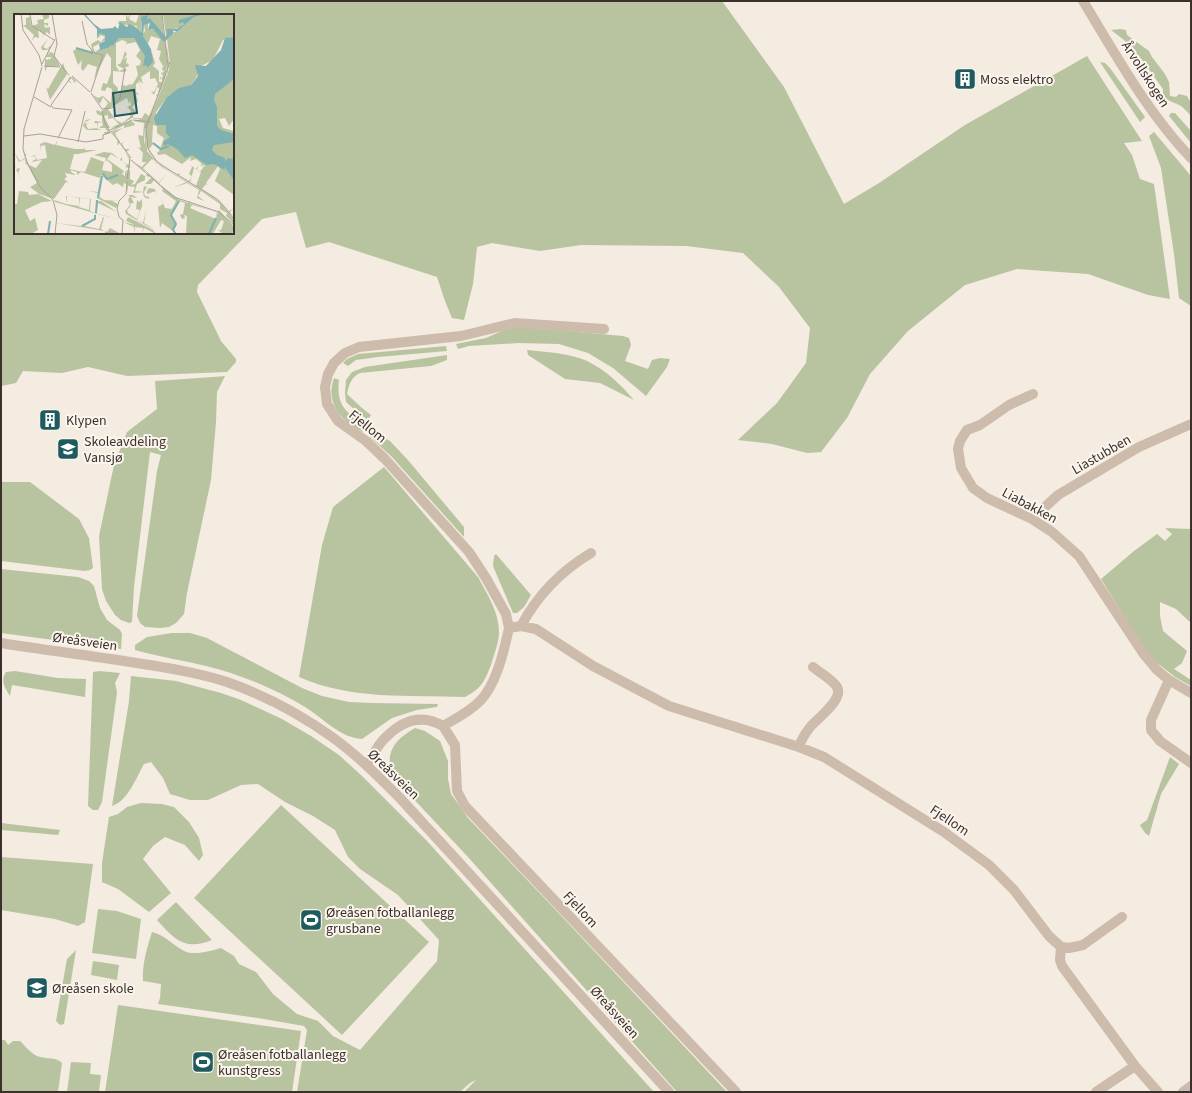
<svg xmlns="http://www.w3.org/2000/svg" width="1192" height="1093" font-family="'Source Sans 3',sans-serif">
	<style>
		.green { fill: #b8c4a0; fill-rule: evenodd }
		.lines { fill: none; stroke-linecap: round; stroke-linejoin: round }
		.minor { stroke: #cdbbac; stroke-width: 10 }
		.tertiary { stroke: #cdbbac; stroke-width: 10 }
		.labels { text-anchor: middle; stroke-width: 4; stroke-linejoin: round; paint-order: stroke }
		.street-label { font-size: 14px; fill: #3b302b; stroke: #fbf5ee }
		.poi-label { font-size: 14px; fill: #3b302b; stroke: #fbf5ee; text-anchor: start }
		.inset-river { fill: none; stroke: #7fb0b2; stroke-width: 2 }
		.inset-road { fill: none; stroke: #aaa098; stroke-width: 1 }
		.view { fill: #1f5a5e; fill-opacity: 0.15; stroke: #1f5a5e; stroke-width: 2 }
		.inset-edge { fill: none; stroke: #3b302b; stroke-width: 2 }
	</style>
	<rect width="100%" height="100%" fill="#f4ebe1"/>
	<!-- green -->
	<path class="green" d="M1,1H722L784,87L844,204L879,183L965,125L1087,56L1142,141L1124,143L1132,155L1140,179L1154,184L1170,299L1148,295L1088,274L1017,269L965,285L908,331L870,374L847,418L821,452L807,453L772,444L738,440L777,403L806,363L810,328L779,287L743,253L686,246L581,245L540,251L492,243L477,247L473,284L464,320L452,318L445,301L437,277L329,242L306,248L296,212L262,219L198,285L197,292L221,341L236,359V362L227,372L127,376L88,367L62,373L23,371L16,383L1,386ZM15,15H233V233H15Z
		M1121,29L1126,30L1127,35L1149,51L1152,57L1165,74L1169,82L1170,96L1176,97L1179,94L1187,96L1191,103V116C1188,113 1185,109 1181,106C1174,102 1169,102 1163,96V89L1143,61L1124,40L1111,30Z
		M1100,62L1105,63L1110,68L1145,117L1140,122Z
		M1171,113H1175L1191,131V143L1169,116Z
		M1154,132L1191,176V306L1179,298L1174,254L1161,168L1149,136Z
		M520,327L623,336L629,338L631,345L625,361L648,369L652,360L660,358L670,359L667,367L646,396L613,368L588,353L559,344L519,343L469,346L458,349L456,344L486,338L506,329Z
		M446,346L447,351L378,357L356,360L348,366L343,363L347,359L358,354Z
		M527,350C546,352 569,353 587,361C606,370 621,385 634,400L600,383L565,379L528,355Z
		M447,355V360L431,366L360,373C351,377 349,385 347,394L362,408L371,415L368,420L357,412L346,402L345,393L346,380L352,372L365,367Z
		M225,376L217,392L216,422L211,480L187,593L184,614L176,623L169,627L161,628L145,627L140,623L137,616L157,471L161,455L150,452L134,587L132,622L129,623L121,620L115,615L106,601L102,589L99,536L114,465L127,432L157,409L155,381L213,377Z
		M334,378L339,380C336,405 345,411 364,426L363,432C341,421 325,403 334,378Z
		M372,431L390,441L407,459L464,527V537L391,456L370,437Z
		M384,467L478,577C487,594 499,612 499,632C499,643 494,654 491,665C484,682 482,688 465,697C409,695 351,700 299,677L322,545L333,507Z
		M1,482H30L79,519L89,538L93,568L90,570L85,571L1,561Z
		M1165,528L1191,529V623L1176,609L1160,602V616L1163,631L1187,651L1182,663L1174,669L1191,680V686L1175,677L1155,661L1145,649L1101,579L1134,551L1157,534L1165,541L1172,534Z
		M496,554L531,595L524,607L517,613H513L493,566L494,556Z
		M1,569L78,577L89,581L94,586L100,608L107,620L120,630L122,634L121,649L1,633Z
		M172,633H190L207,638L302,688L322,696L349,702L372,703L438,704L437,707L417,710L392,718L362,739C340,738 323,718 305,707C276,689 239,674 206,666C183,660 159,657 135,650V645L147,637Z
		M15,671L58,678L86,679L85,697L12,685L10,696C5,688 0,681 6,672Z
		M99,671L120,673L115,683L117,692L116,700L102,802L98,810H93L88,806L93,672Z
		M131,676L176,681L221,693L241,700L282,719L311,736L339,755L361,775L427,841L654,1092H464L476,1080L470,1083L460,1092H297L307,1030L304,1026L258,1018L158,1004L160,998L161,984L143,981C142,964 147,948 152,932C165,935 173,945 184,951C195,956 210,951 221,948L234,956L239,964L256,972L273,994L297,1014L318,1021L333,1036L360,1050L437,961L439,940L398,895L360,869L348,857L335,830L313,816L285,802L258,784L241,785L208,800H190L170,794L163,778L151,762L144,764C136,778 128,801 112,806L129,701Z
		M415,728L425,731L440,741L448,761V779L451,794L468,818L552,906L727,1092H677L468,857L393,777C384,753 394,740 415,728Z
		M1170,757L1179,764L1161,794L1149,836L1145,833L1140,825L1147,820Z
		M141,803L162,804L174,807L189,822L199,838L203,855L199,861L185,845L165,837L153,846L143,859L171,893L149,912L118,889L102,882V863L109,817L118,814L127,807Z
		M281,805L429,942L342,1035L194,898Z
		M1,823L60,830L58,835L1,830Z
		M1,857L93,864L85,922L78,926L55,919L1,910Z
		M176,902L212,940C185,951 175,940 157,920Z
		M98,909L117,911L141,919L136,959L92,953Z
		M76,950L64,1024L60,1025L56,1021L67,959Z
		M93,961L119,965L117,980L91,975Z
		M118,1005L301,1031L292,1092H105Z
		M1,1040H5L8,1045L13,1041H20C26,1047 32,1055 40,1057C48,1059 56,1057 62,1063L58,1092H1Z
		M71,1062L91,1063L90,1074L101,1075L99,1092H67Z"/>
	<g class="lines">
		<!-- minor -->
		<path class="minor" d="M1083,1C1116,55 1147,112 1191,158
			M1033,394L1009,405L980,425L967,430L960,441L958,449L961,468L973,488L987,498L1032,519L1052,532L1079,556L1143,653L1157,670L1169,680L1191,693
			M1032,519L1058,495L1139,447L1191,424
			M521,626C537,596 561,571 591,553
			M509,628L506,614L486,578L469,552L385,459L366,441L338,421L327,404L325,387L328,374L334,363L345,353L359,347L461,336L515,323L604,329
			M1169,680L1151,720V730L1160,741L1191,763
			M799,747C801,740 807,731 811,726C819,717 844,699 837,687C832,679 820,673 813,667
			M367,765C372,757 377,746 384,739C401,721 421,713 443,726
			M1061,947L1069,948L1083,945L1122,917
			M736,1092L465,806L457,791L455,745L443,726C455,719 469,712 479,702C496,686 504,651 509,628L521,626L536,629L593,666L669,706L799,747L824,757L944,832L989,865L1014,890L1049,936L1061,947L1060,960L1062,966L1135,1066L1158,1092
			M1096,1092L1135,1066
			M1183,1092L1191,1086"/>
		<!-- tertiary -->
		<path class="tertiary" d="M1,643C44,650 87,655 130,662C162,667 196,672 227,682C264,695 300,714 332,737C356,754 378,776 399,797L669,1092"/>
	</g>
	<!-- icons -->
	<defs>
		<g id="building-square" transform="scale(1.15)"><rect x="-9" y="-9" width="18" height="18" rx="4" fill="#1f5a5e" stroke="#fbf5ee"/><path d="M-4-6H4V6H1V3H-1V6H-4ZM-2.5-4.3h1.7v1.8h-1.7ZM.8-4.3h1.7v1.8H.8ZM-2.5-1h1.7V.8h-1.7ZM.8-1h1.7V.8H.8Z" fill="#fff"/></g>
		<g id="school-square" transform="scale(1.15)"><rect x="-9" y="-9" width="18" height="18" rx="4" fill="#1f5a5e" stroke="#fbf5ee"/><path d="M0-5L7-2L0 1L-7-2ZM-4 1L0 2.5L4 1V4Q0 6-4 4Z" fill="#fff"/></g>
		<g id="stadium-square" transform="scale(1.15)"><rect x="-9" y="-9" width="18" height="18" rx="4" fill="#1f5a5e" stroke="#fbf5ee"/><path d="M0-5a6.5 5 0 1 0 0 10a6.5 5 0 1 0 0-10ZM-3.5-1.8h7v3.6h-7Z" fill="#fff"/></g>
	</defs>
	<g fill-rule="evenodd">
		<use href="#building-square" x="965" y="79"/>
		<use href="#building-square" x="50" y="420"/>
		<use href="#school-square" x="68" y="449"/>
		<use href="#stadium-square" x="311" y="920"/>
		<use href="#school-square" x="37" y="988"/>
		<use href="#stadium-square" x="203" y="1062"/>
	</g>
	<g class="labels">
		<!-- street labels -->
		<g class="street-label">
			<text transform="translate(1146 74) rotate(57)" y="5">Årvollskogen</text>
			<text transform="translate(368 426) rotate(39)" y="5">Fjellom</text>
			<text transform="translate(1101 454) rotate(-30)" y="5">Liastubben</text>
			<text transform="translate(1030 505) rotate(28)" y="5">Liabakken</text>
			<text transform="translate(85 641) rotate(8)" y="5">Øreåsveien</text>
			<text transform="translate(394 774) rotate(44)" y="5">Øreåsveien</text>
			<text transform="translate(950 820) rotate(34)" y="5">Fjellom</text>
			<text transform="translate(581 909) rotate(47)" y="5">Fjellom</text>
			<text transform="translate(615 1012) rotate(48)" y="5">Øreåsveien</text>
		</g>
		<!-- poi labels -->
		<g class="poi-label">
			<text x="980" y="84">Moss elektro</text>
			<text x="66" y="425">Klypen</text>
			<text x="84" y="446">Skoleavdeling<tspan x="84" dy="16">Vansjø</tspan></text>
			<text x="326" y="917">Øreåsen fotballanlegg<tspan x="326" dy="16">grusbane</tspan></text>
			<text x="52" y="993">Øreåsen skole</text>
			<text x="218" y="1059">Øreåsen fotballanlegg<tspan x="218" dy="16">kunstgress</tspan></text>
		</g>
	</g>
	<!-- overview -->
	<g transform="translate(14 14)">
		<rect width="220" height="220" fill="#f4ebe1"/>
		<path d="M28,0L35,1V4L30,6V9H34V5V12L30,10L31,14L36,13V21L33,18L28,23L30,20L24,16L25,24L21,23L18,26L20,21L9,11H12V4L16,3L17,12L24,10L23,6L30,5ZM112,0L114,4L116,0H117L115,5L122,9L125,0H148L150,24L138,6L132,4L127,7L128,19L122,15L123,12L104,10L105,7H112ZM149,0H184L173,5L166,14L153,16L152,22ZM193,0H220V23L209,26L199,46L185,53L183,62L177,71L155,81L142,98V103L151,111L203,55L212,58L216,64L220,62L218,66H220V105L215,112L211,104L205,105L209,114L220,117V181L201,167L206,155L204,152L192,169L195,172L192,170L188,175L205,186L215,197L220,194L216,198L220,204L203,185L144,148L136,139L132,128V116L153,60V33L155,48L153,63L154,59L156,50L153,25L159,20L160,15V18H163L180,3ZM139,111L143,112V119L150,124L146,135L138,128ZM139,130L146,136L143,139L144,141L151,140L168,150L177,143L176,147L182,145L188,150L186,152L191,151L186,158L183,155L185,151L182,155L176,151L178,153L175,160L178,162L175,167L165,161L166,159L163,160L142,146L135,135ZM180,154L187,158L182,172L176,168ZM134,8V16L139,15L151,27L154,45L151,64L131,116L130,126L131,131V121L132,114L144,84L132,116L133,137L145,150L199,183L204,187L147,151L141,147L138,144L142,149L147,152L204,187L220,206V210L212,202L213,199L206,195V190L187,177L184,182L190,187L183,184L185,176L173,169L159,174L172,168L146,152L153,158L145,170L166,186L174,189L176,187V190L179,189L178,190L206,199L204,197L205,196L220,213L218,220H209L204,216H207L210,207L207,206L199,220H172L173,202L170,201L171,204L168,205L166,201L169,200L171,189L165,187L157,200L162,210L159,216L163,220L148,209L146,214L144,193L149,190L146,182L151,194L158,195L162,187L148,177L149,175L140,166L137,170H131L138,163L132,162L134,159L119,148L128,153L132,148H128L129,139L124,133L127,134L124,121L129,122L130,109L119,107L127,105L118,104L104,112L117,107L120,109L121,111L110,114V111L99,117L109,114L101,119L107,130L110,127L108,130L111,135H116L112,138L106,128H105V129L104,131H103L104,125L98,117L103,113L93,114L102,124L97,119L91,121L90,118H94L91,114H85L89,111L88,108L84,109V114L83,115H87L85,116H73L69,112L71,106V108L72,106L77,105L70,109L74,110L72,111L74,115L84,114L83,109H80L81,107L88,108V102L83,100L82,96L88,98L94,89L89,83L86,90L79,81L84,84L89,82L97,89L98,75L93,73L91,77L87,76L89,69L93,70L97,59V44L93,39L80,65L83,53L74,50L69,57L67,54L68,46L64,51L59,37L64,34L77,38V35L80,39L78,35L77,30L84,26L87,28L91,23L87,21L83,25L84,17L91,21L92,26L79,33L81,38L94,34L97,30L99,32L105,24H120L131,40V50L138,49L137,40L138,39L141,49L139,52L145,57V68H148V65H146V62V65V62L147,65L149,62L147,59L150,58L148,55L151,50L146,56L149,52L145,45L147,37L143,36L146,25L137,22L134,30L128,21L131,17L130,11ZM108,26L113,28L110,33L112,30L122,28L126,36L122,42L127,47L126,51L122,52L124,61L119,70L114,71L117,66L113,72L108,71V79L103,80L104,74L99,69V57L111,58L113,56L110,54L115,52L114,49L112,50L113,43L109,46L113,40L111,37L107,49L103,51L110,55L105,57L102,52V29ZM136,57V69V65L141,64L144,70L140,78L137,77L140,81L143,73L145,74L144,80L142,81L143,83L135,102L131,99L128,104L120,105L119,102L122,98L118,93L124,87L122,80L126,81L122,78V70L125,68L128,79L125,66L129,70L127,63ZM113,84L115,90L116,86L117,91L113,93L117,97L116,103L108,109L102,106L104,104L102,106L94,95ZM94,101V105L99,104L105,110L96,114L90,102ZM138,145L153,158L145,169L129,154ZM178,191L203,198L202,205L176,194ZM34,25L29,33L33,35L37,31L33,42L36,38L39,39L46,52L33,53L31,58V45L34,46L35,44V46L38,43H32L35,34L33,36H28L27,33ZM49,49L51,55L48,56L51,55L56,62V64L58,63L62,67L61,69L57,64L55,66L58,70L54,67L56,62L53,60L36,86L32,73L34,75ZM44,125L42,131L61,135H70V132L71,136H83L64,140V157L71,158L77,143L90,148L88,156L98,158V151L93,146L91,148L92,144L80,141L90,138L98,139L105,145L97,140L93,145L110,157L108,160L111,162V157L113,160L112,156L115,157L116,154L111,153L113,151L108,148L107,146H106L107,144L108,143V148L115,151V145L111,138L116,144V165L120,167L117,171L121,170L127,160L131,162V160V166L123,170L121,177L129,178L130,172L133,173L130,178L131,182L135,183V185L143,182L142,177L133,180V177L135,174L141,175L143,182L135,185L130,183L129,178L119,179L121,173L114,172L113,179V170L110,169L109,173L103,169L99,171L87,161L84,182L90,186L104,187H98L104,190L102,194L83,184L84,179L75,177L84,178L86,164L67,158L63,161V158L57,156V158L62,161L51,159L53,163L50,165L55,169L52,168L40,185L25,180L16,173L6,163L3,157L1,152L0,145L2,155L6,154L4,160L8,165L16,173L23,169L13,150L12,151L7,154L12,151L11,145L5,148L0,138L6,147L11,144L9,137L11,141L14,140L11,142L12,147H15H13L15,151L22,154L28,146L17,148L22,145L21,142L16,143L21,141L23,146L33,144L31,131L27,132V136L26,130L31,128L41,131ZM60,140H64V157L56,155L55,158ZM5,177L14,178L15,181L24,180L38,187L28,188L11,196L16,207L21,204L24,216L17,220H0V190H3ZM113,181H119L123,184L117,183L120,189H117L116,193L113,196L114,199L123,205L126,196L122,195L123,186L125,188L128,185V192L123,206L129,209L132,196L130,209L142,217L112,200L111,197L116,191L114,186L116,182ZM52,182L77,185L76,197L82,199L83,187H87L103,198L84,189L82,199L109,207L41,188L40,186L52,190ZM53,182L65,184V192L52,190ZM66,184L76,185L75,196L65,193ZM81,200L82,201L81,205L70,212L85,215L89,203H90L87,215L93,218L96,214L107,220H91V217L42,209L67,212L80,205ZM114,203L139,216L142,220L130,214L128,220L129,214L121,213L120,220V213L109,208L121,211L112,207Z" fill="#b8c4a0" fill-rule="evenodd"/>
		<path d="M65,0H71L80,10L87,15L99,14L101,12L104,15L106,8L113,13L115,10L120,12L128,19L127,3L134,1L133,5L136,4L152,23L153,15H163L170,10L168,8L165,10V6L184,0H193L180,3L163,18L159,16V20L150,28L139,15L134,16L136,9L130,11L129,22L137,35L139,48L133,54V51L129,52L131,42L120,24H105L99,32L97,31L94,34L81,38L86,35L85,30L91,27V21L85,19L83,24V15L70,1ZM220,23V65L201,80L200,86L203,93V112L207,116L220,120V128L200,131L198,136L203,141L211,144V147L214,144L219,145L220,175L219,165L210,152L211,156L200,150L193,151L178,141L171,144L163,135L154,130L150,132L149,128L156,123L152,119V111H142L140,104L153,83L165,74L177,71L184,62L181,51L192,52L207,36L211,24Z" fill="#7fb0b2"/>
		<path class="inset-river" d="M62,34L79,39M139,129L147,135L155,132M89,159L93,165L104,161M84,184L88,162M82,199L83,186M68,212L81,205V201M34,220L36,207M162,220L159,216L162,210L157,201L165,187M195,220L202,204"/>
		<path class="inset-road" d="M7,0L9,16L25,41L28,52M16,0L18,12L40,26M38,0L43,30L40,42L52,58M148,0L154,51M68,7L73,30L80,39L89,41L77,78M156,48L132,115L134,135L144,149L203,185L220,205M28,50L41,25M30,52L46,53M28,53L10,115L9,135L13,148L26,173L39,186L43,201L41,220M58,62L76,78M77,79L88,95M20,83L37,93M37,91L57,63M37,91L39,94L58,96M88,95L98,94L106,84L111,54M88,96L91,110L96,117M119,106L137,108M131,114L137,100M96,116L118,106M97,117L117,144M10,122L26,120L72,128L89,125V121L96,118M44,124L58,96M64,128L71,97M117,146L160,183L205,198L220,211M113,165L116,145M108,220L109,206L105,203L103,194L105,187L112,180L113,167"/>
		<path class="view" d="M120,76L123,99L101,102L99,79Z"/>
		<rect width="220" height="220" class="inset-edge"/>
	</g>
	<!-- border -->
	<rect width="1192" height="1093" fill="none" stroke="#3b302b" stroke-width="4"/>
</svg>
